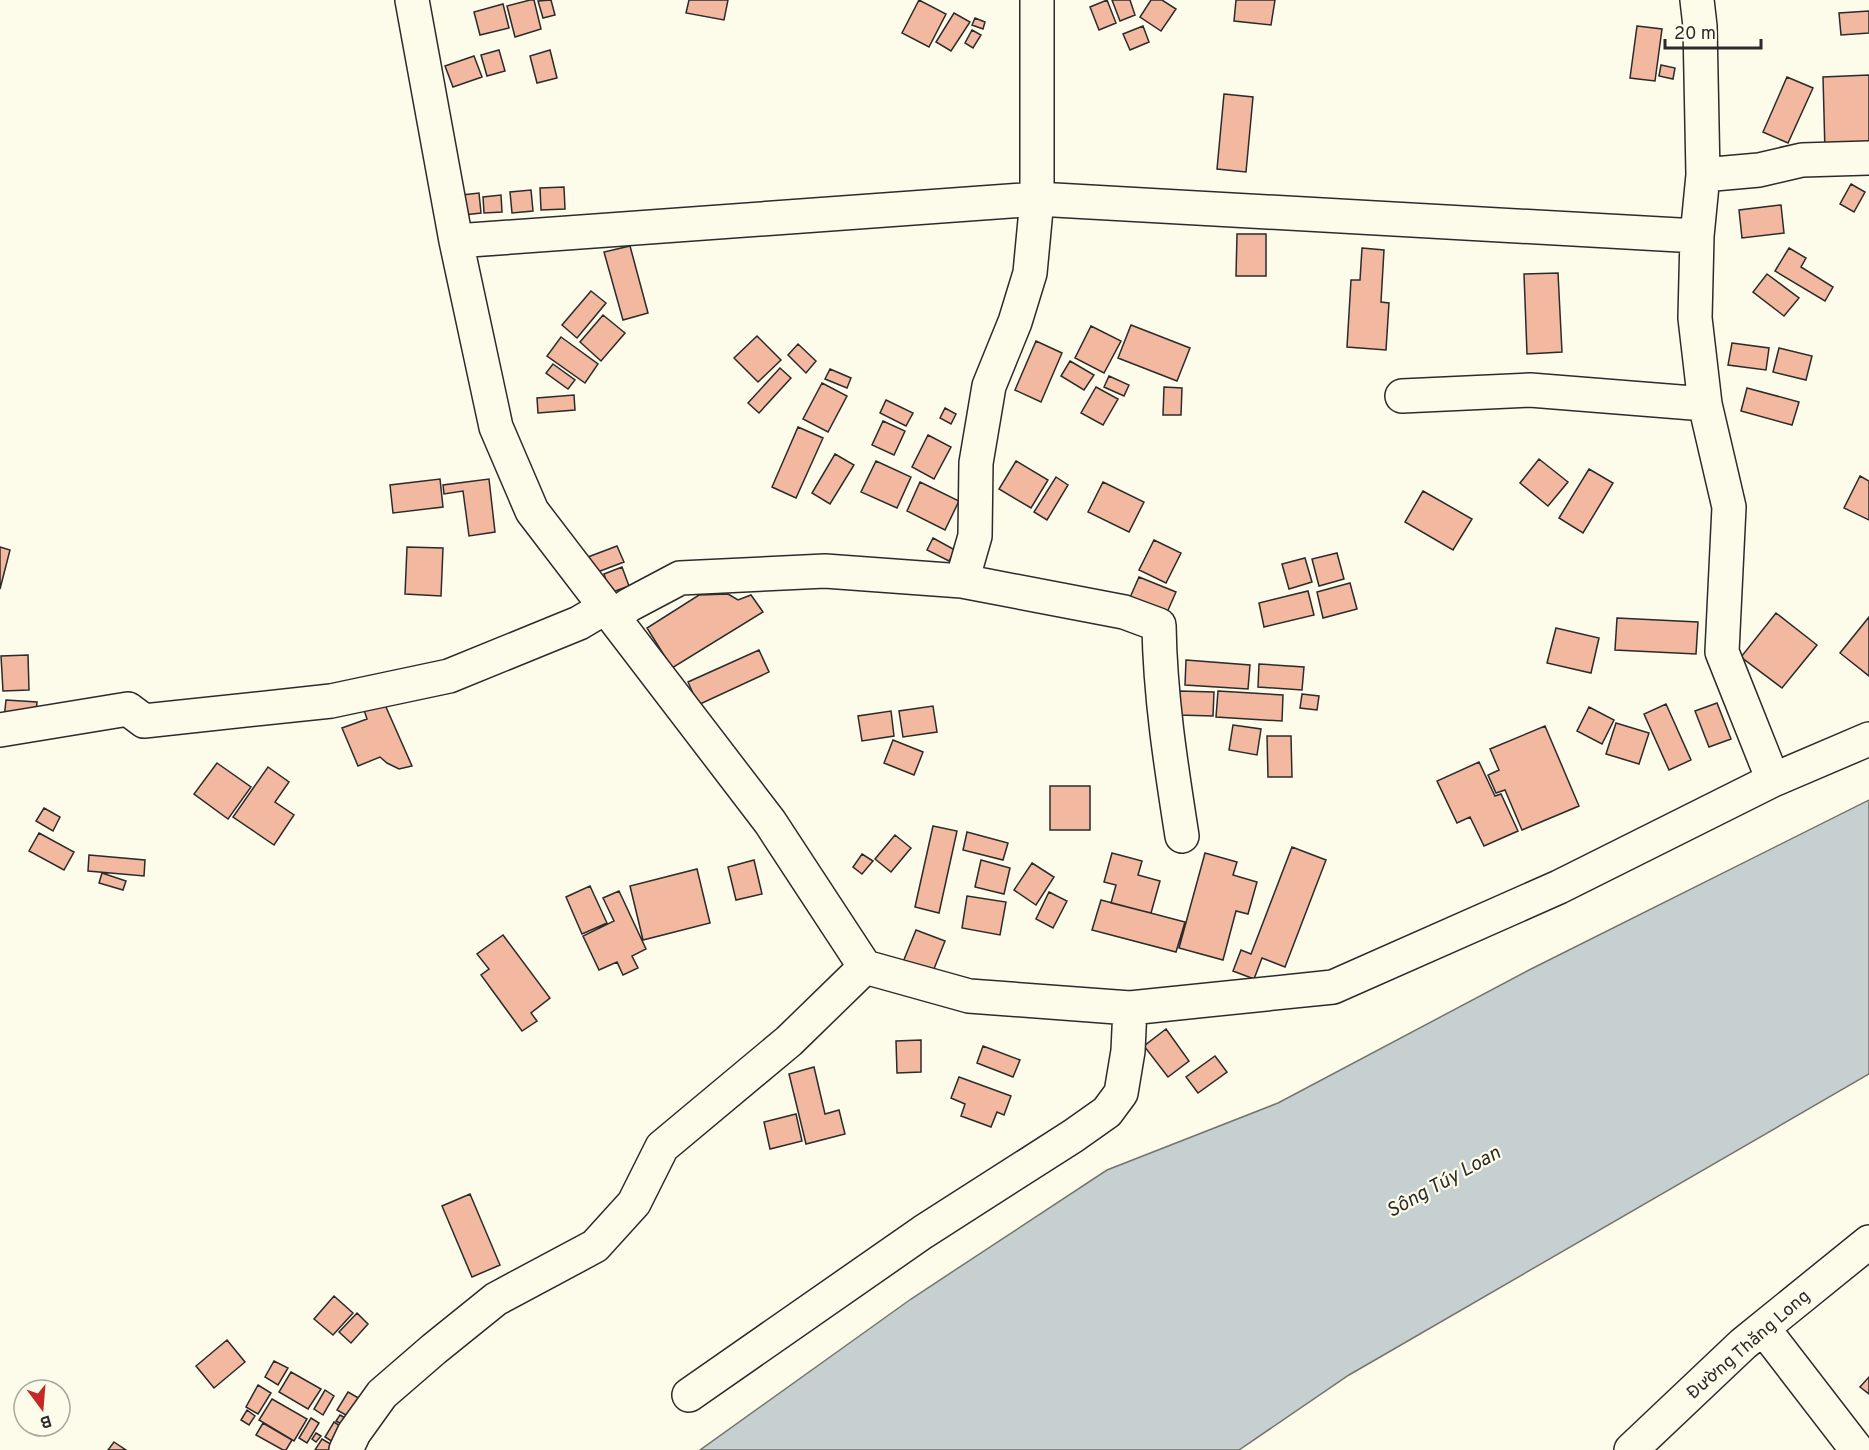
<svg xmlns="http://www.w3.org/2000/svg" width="1869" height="1450" font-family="Overpass,sans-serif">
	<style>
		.water { fill: #c7d0d0; stroke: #74746e; stroke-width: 1.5 }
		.building { fill: #f2b8a0; stroke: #2b2b2b; stroke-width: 1.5 }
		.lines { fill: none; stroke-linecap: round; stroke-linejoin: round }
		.minor-casing { stroke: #2b2b2b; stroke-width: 36 }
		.minor { stroke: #fdfbea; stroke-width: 33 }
		.labels { text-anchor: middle; stroke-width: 4.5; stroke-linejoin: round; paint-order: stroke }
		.street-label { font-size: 18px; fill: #2b2b2b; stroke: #fdfbea }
		.water-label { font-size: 20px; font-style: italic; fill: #2b2b2b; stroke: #fdfbea }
	</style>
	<rect width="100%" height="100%" fill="#fdfbea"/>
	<!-- water -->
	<path class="water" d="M1869,800V1074L1349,1375L1239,1450H700L911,1299L1107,1170L1278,1103L1531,969Z"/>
	<!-- building -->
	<path class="building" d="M530,0H534L541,29L515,37L507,6Z
		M551,0L555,15L543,18L538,1Z
		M689,0H728L724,20L686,13Z
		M919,0L946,14L929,47L902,33Z
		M1107,0L1116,23L1099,30L1090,7Z
		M1112,0H1130L1135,15L1120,21Z
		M1151,0H1162L1176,9L1161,31L1140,17Z
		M1236,0H1275L1271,25L1234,21Z
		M503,4L509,28L480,35L474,12Z
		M1869,11V33L1841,35L1839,13Z
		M954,13L970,22L951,51L936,42Z
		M975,18L985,22L983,29L972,25Z
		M1143,26L1149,42L1130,50L1123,34Z
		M1637,26L1662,29L1655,81L1630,78Z
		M972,30L981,35L973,48L965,43Z
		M499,50L505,71L487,76L481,55Z
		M550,50L557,78L537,83L530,56Z
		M474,56L482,77L453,87L445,66Z
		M1661,65L1675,68L1673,79L1659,76Z
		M1869,75V150L1825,152L1823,77Z
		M1787,77L1813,88L1788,143L1763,132Z
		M1224,94L1253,97L1246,172L1217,169Z
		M1851,184L1865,192L1854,212L1840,204Z
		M564,187L565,209L541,210L540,188Z
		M531,190L533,211L512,213L510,192Z
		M479,193L481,213L464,215L462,195Z
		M501,195L502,212L484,213L483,197Z
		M1781,205L1784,233L1742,238L1739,210Z
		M1237,234H1266V276H1236Z
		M630,246L648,313L623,320L604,252Z
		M1362,248L1384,250L1381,302L1389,303L1386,350L1347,347L1351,280H1360Z
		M1789,248L1806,258L1801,267L1833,287L1825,301L1775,271Z
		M1558,273L1562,352L1527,354L1524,274Z
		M1767,274L1799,298L1784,316L1753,292Z
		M591,291L606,303L577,338L562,325Z
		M603,315L625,333L601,361L580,342Z
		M1131,325L1190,348L1177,381L1118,358Z
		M1091,326L1121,341L1104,373L1075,358Z
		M757,336L781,360L758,382L734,358Z
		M561,337L598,364L585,383L547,356Z
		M1036,341L1062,353L1041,402L1015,390Z
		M1732,343L1769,348L1766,370L1728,365Z
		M798,344L816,361L806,373L788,355Z
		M1779,348L1812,356L1806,380L1773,372Z
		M1070,361L1094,375L1084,390L1061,376Z
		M553,364L575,380L568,389L546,373Z
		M780,368L791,378L759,413L748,403Z
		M830,369L851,378L847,388L825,379Z
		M1109,376L1129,385L1124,396L1104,387Z
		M822,383L847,396L828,432L803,419Z
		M1096,387L1118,399L1103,425L1081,413Z
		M1164,387L1182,388L1181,415H1163Z
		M1747,388L1799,402L1792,425L1741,411Z
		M574,395L575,410L538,413L537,398Z
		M886,400L913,413L906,426L880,413Z
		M945,408L956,414L951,424L940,418Z
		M883,421L905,431L894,455L872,445Z
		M798,427L823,438L796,498L772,487Z
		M928,435L951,447L934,479L912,467Z
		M835,454L854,465L830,504L812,493Z
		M1539,459L1568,482L1548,506L1520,483Z
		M876,461L911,477L897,508L861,492Z
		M1016,461L1048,480L1031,508L999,489Z
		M1589,469L1613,483L1583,533L1559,518Z
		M1860,476L1869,481V520L1844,508Z
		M1056,477L1068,485L1047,520L1034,512Z
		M440,479L443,507L393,513L390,485Z
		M489,479L495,532L469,536L463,491L444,494L443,485Z
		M920,482L959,501L945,530L907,511Z
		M1103,482L1144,502L1129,532L1088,512Z
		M1423,491L1472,519L1453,550L1405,522Z
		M933,538L955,550L949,561L927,550Z
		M1154,540L1181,553L1166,583L1139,570Z
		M617,546L624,562L595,573L588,557Z
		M0,547L10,550L0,589Z
		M407,547L443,548L441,596L405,594Z
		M1337,553L1344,579L1319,586L1312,559Z
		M1305,558L1312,582L1289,589L1282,564Z
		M622,567L629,586L610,593L604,574Z
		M1139,577L1176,592L1165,617L1128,602Z
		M1350,583L1357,609L1323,618L1317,592Z
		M1308,591L1314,615L1264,627L1259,603Z
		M728,594L738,600L751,595L763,612L672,668L647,628L699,595Z
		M1776,613L1817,645L1782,688L1741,657Z
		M1869,617V676L1840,653Z
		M1617,618L1698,622L1696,654L1615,650Z
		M1556,628L1599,638L1591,673L1547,663Z
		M759,650L769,672L698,705L688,682Z
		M28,655L29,690L3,691L1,656Z
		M1186,660L1250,665L1248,689L1185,685Z
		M1259,664L1304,667L1302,690L1258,687Z
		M1179,691L1214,692L1213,716L1178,715Z
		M1218,691L1283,695L1282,721L1216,717Z
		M1302,694L1319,696L1317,710L1300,708Z
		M382,698L412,766L399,769L387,763L380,757L358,766L342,728L367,719L363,707Z
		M6,700L37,702L35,722L4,719Z
		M1717,703L1731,739L1709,747L1695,711Z
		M1666,704L1691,760L1669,770L1644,714Z
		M933,706L937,732L903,737L899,711Z
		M1589,707L1614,720L1602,744L1577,731Z
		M891,711L894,736L862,741L858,716Z
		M1616,723L1649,733L1639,764L1606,754Z
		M1233,725L1261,729L1257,755L1229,750Z
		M1545,726L1579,806L1522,830L1505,790L1496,793L1488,775L1499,770L1490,749Z
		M1267,736H1291L1292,777H1268Z
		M893,740L923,752L914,775L884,763Z
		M1479,762L1495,796L1501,794L1518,831L1484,846L1470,817L1457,823L1437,781Z
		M217,763L251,787L228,819L194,794Z
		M268,767L289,782L275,802L294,815L274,845L233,817Z
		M1050,786H1090V830H1050Z
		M44,808L60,817L53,831L36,821Z
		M933,826L957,831L939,913L915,907Z
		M967,832L1008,843L1003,860L963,850Z
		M39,833L74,852L64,870L29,851Z
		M895,835L911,848L891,872L875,859Z
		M1292,847L1326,860L1285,967L1262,958L1254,979L1233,971L1241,950L1251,954Z
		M1112,853L1142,861L1138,875L1160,881L1151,913L1111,903L1116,885L1104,882Z
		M1205,853L1237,862L1233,875L1257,882L1248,914L1236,911L1223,960L1179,948Z
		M862,854L873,861L862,874L853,867Z
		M89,855L145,860L144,876L88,871Z
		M754,860L762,894L736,900L728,867Z
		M981,860L1010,868L1004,894L975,887Z
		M1032,863L1054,877L1036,905L1014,890Z
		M697,869L710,923L643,940L630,886Z
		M102,873L126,881L123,890L99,883Z
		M590,886L607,923L582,934L566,897Z
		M619,891L646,949L632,956L638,968L623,975L617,962L599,970L583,936L614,921L603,898Z
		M1049,892L1067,901L1053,928L1036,919Z
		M967,896L1006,902L1000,935L962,928Z
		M1101,900L1185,922L1176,952L1092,930Z
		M916,930L945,941L932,974L903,962Z
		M503,935L550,998L531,1013L537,1021L522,1031L481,975L489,969L477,954Z
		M1166,1029L1189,1061L1168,1077L1144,1046Z
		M921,1040V1072L897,1073L896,1041Z
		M983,1046L1020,1060L1013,1077L977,1063Z
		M1215,1056L1227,1072L1198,1093L1186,1077Z
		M814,1067L825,1114L839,1110L845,1134L806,1144L789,1074Z
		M959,1077L1011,1096L1004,1115L997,1112L991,1127L961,1116L965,1104L951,1098Z
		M796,1114L802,1141L770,1149L764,1122Z
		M470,1194L500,1265L472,1277L442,1206Z
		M334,1296L353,1313L333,1335L314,1319Z
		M357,1313L368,1324L351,1343L339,1332Z
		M227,1340L245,1362L214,1388L196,1366Z
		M274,1361L288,1368L278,1385L265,1377Z
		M291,1372L321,1389L308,1409L279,1392Z
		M1869,1377V1394L1860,1387Z
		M258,1385L271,1393L258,1414L246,1407Z
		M325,1390L334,1396L323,1415L314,1409Z
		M348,1392L362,1400L351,1418L337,1410Z
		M272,1399L307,1419L294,1441L259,1420Z
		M247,1410L255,1416L249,1425L241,1420Z
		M340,1415L351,1421L347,1427L336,1421Z
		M311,1418L319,1423L307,1443L299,1438Z
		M334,1422L345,1429L336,1444L325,1437Z
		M263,1423L292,1440L286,1450H283L256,1435Z
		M316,1433L321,1436L316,1442L312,1439Z
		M322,1439L334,1446L332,1450H315Z
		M114,1442L126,1450H108Z"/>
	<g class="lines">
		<!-- minor casing -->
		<g class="minor-casing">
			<path id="minor" d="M412,0L456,241L496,427L532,511L770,822L865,967L969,996L1130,1008L1333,987L1559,887L1773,780L1869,739
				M1697,0L1700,26L1703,175L1697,236L1695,318L1705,404L1729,507L1722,652L1773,780
				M1703,175L1759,170L1802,160L1869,158
				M456,241L1037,199L1697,236
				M1402,396L1530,390L1705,404
				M962,581L975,536L976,463L989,386L1015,322L1030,273L1037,199V0
				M613,617L629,605L680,578L825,571L962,581L1124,612L1159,625C1160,696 1171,766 1182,836
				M0,730L128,709L144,721L331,701L449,676L579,623L606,607
				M1763,1328L1857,1450
				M689,1395L923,1232L1073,1136L1107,1112L1121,1093L1128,1051L1130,1008
				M346,1450L354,1433L382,1394L434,1349L496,1299L595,1246L634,1203L662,1147L789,1041L865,967
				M1631,1450L1743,1344L1869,1242"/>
		</g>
		<!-- minor -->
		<use href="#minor" class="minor"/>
	</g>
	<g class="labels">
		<!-- street labels -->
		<g class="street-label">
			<text transform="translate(1748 1344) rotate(-41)" y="6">Đường Thăng Long</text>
		</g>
		<!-- water labels -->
		<g class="water-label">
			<text transform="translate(1443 1181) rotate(-29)" y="7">Sông Túy Loan</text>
		</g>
	</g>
	<!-- north arrow -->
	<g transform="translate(42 1408) rotate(164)"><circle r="28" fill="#fdfbea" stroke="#a9a89e" stroke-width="1.5"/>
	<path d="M0-4.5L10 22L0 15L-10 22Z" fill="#c62828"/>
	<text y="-9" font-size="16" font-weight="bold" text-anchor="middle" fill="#2b2b2b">B</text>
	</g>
	<!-- scale -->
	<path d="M1665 39v9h96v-9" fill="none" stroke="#2b2b2b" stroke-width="3"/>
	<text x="1674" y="39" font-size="18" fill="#2b2b2b" stroke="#fdfbea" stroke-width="4.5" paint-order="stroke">20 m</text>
</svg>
